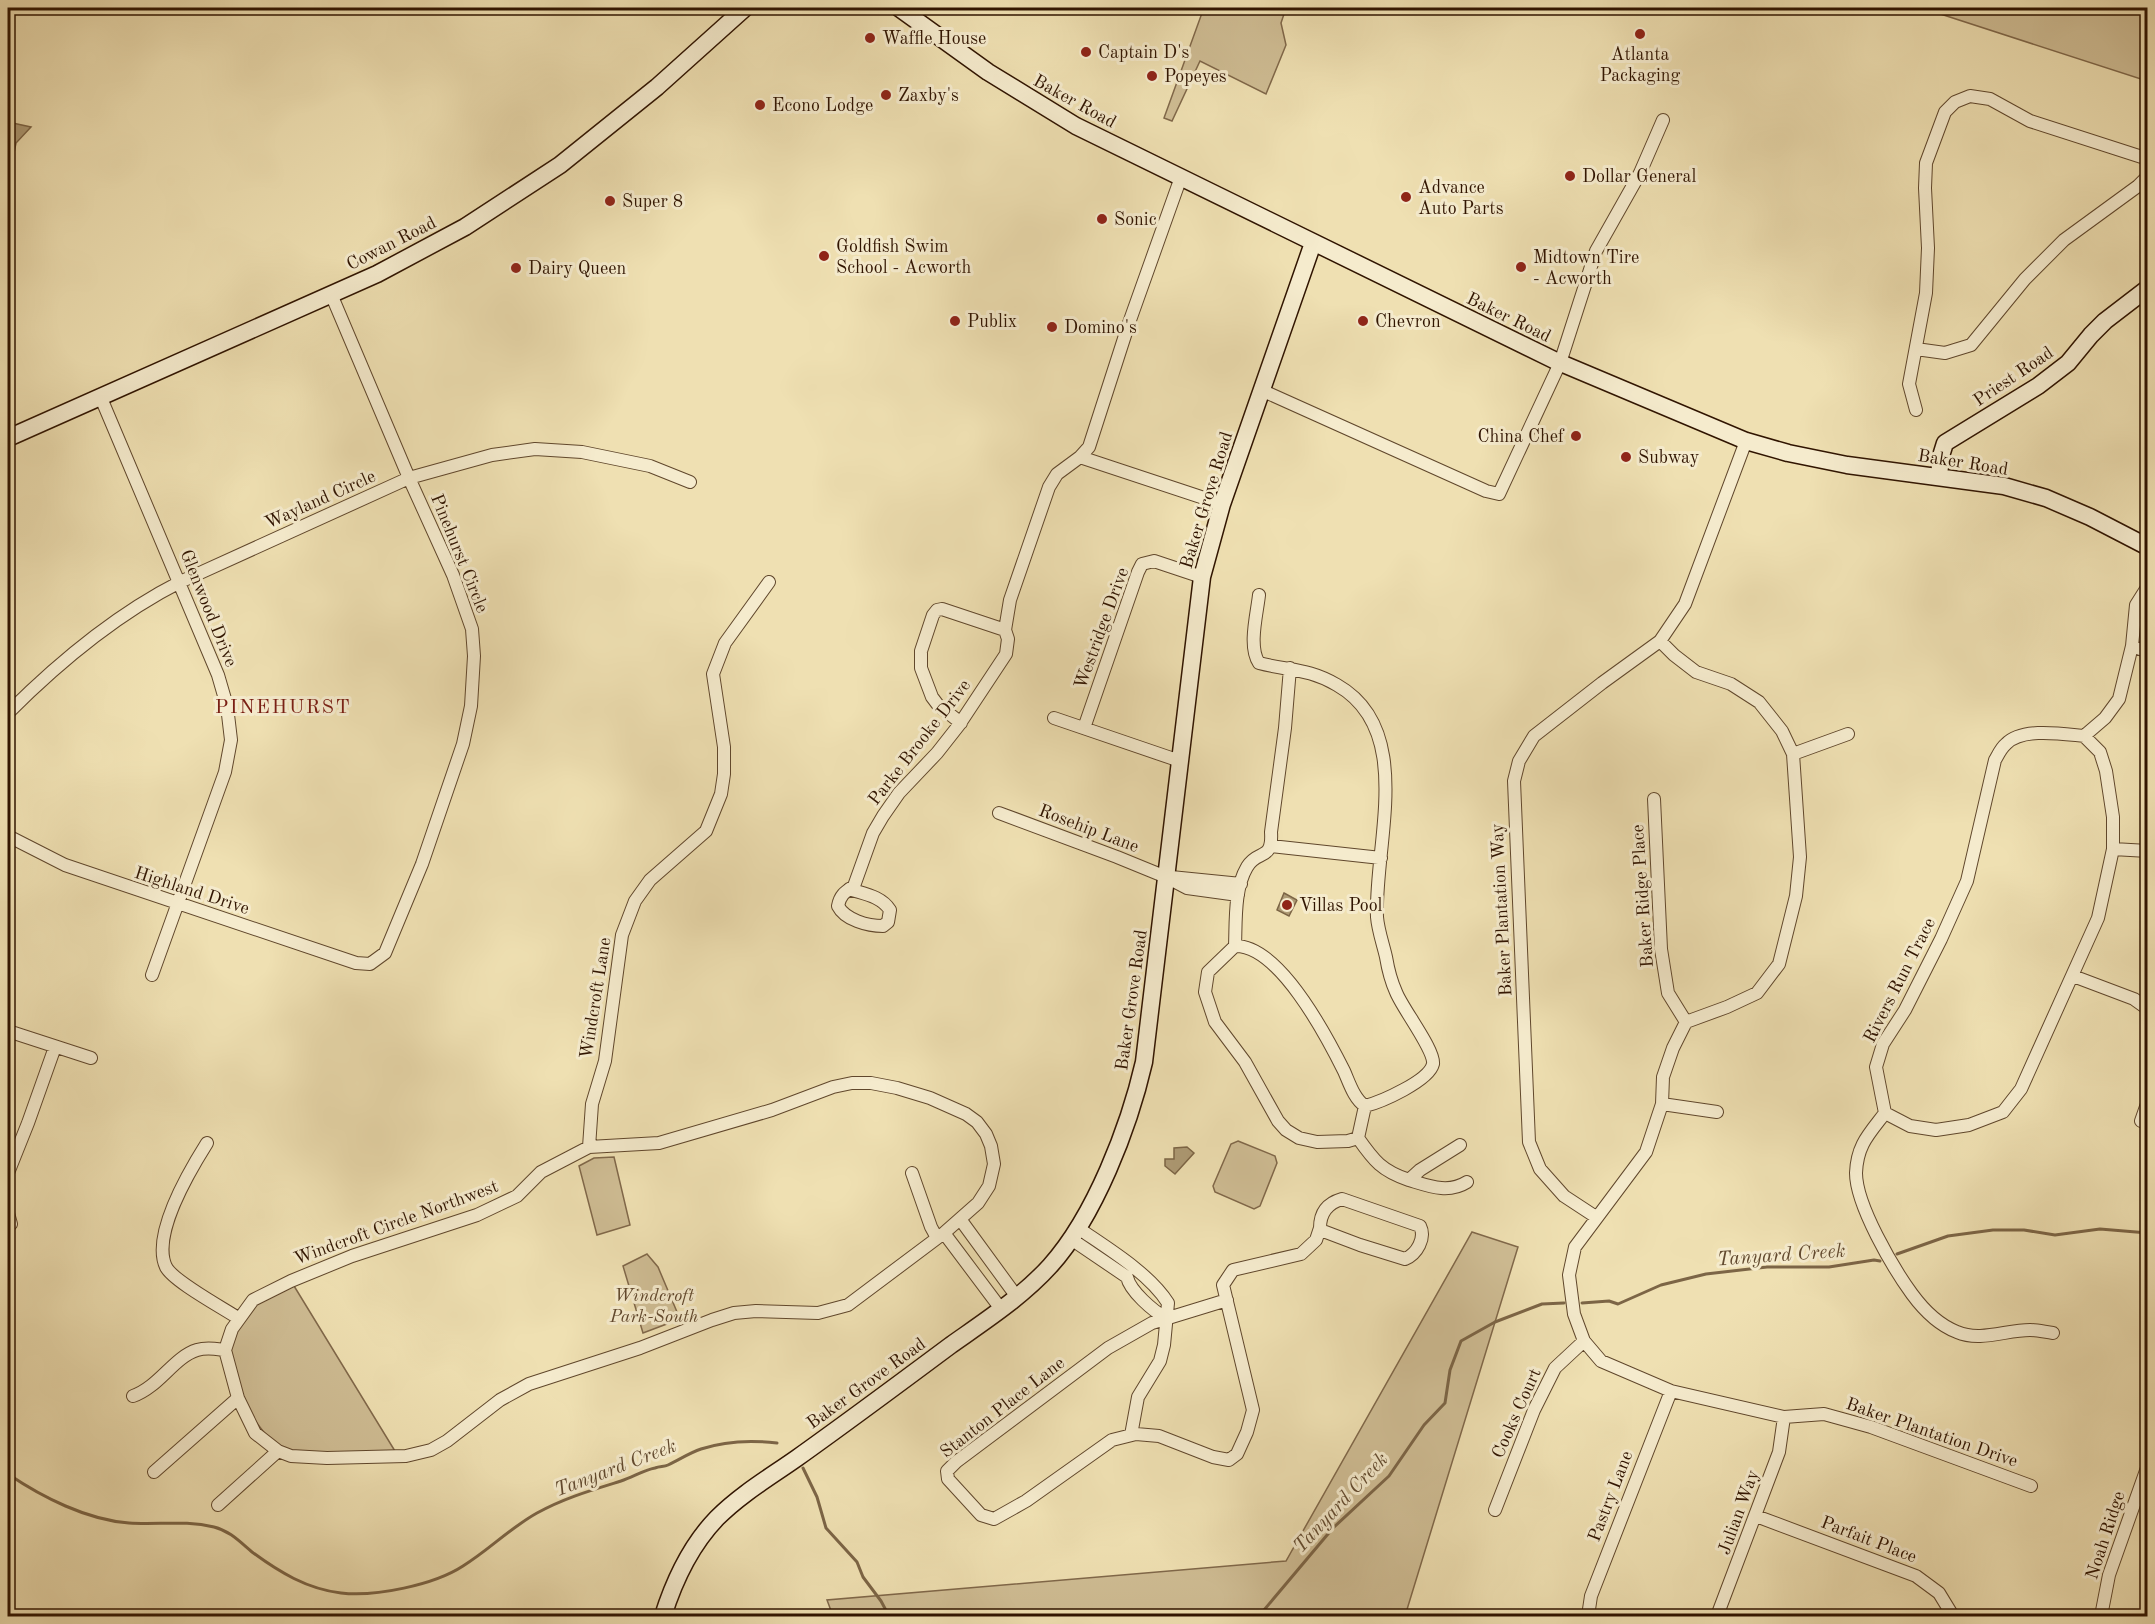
<svg xmlns="http://www.w3.org/2000/svg" width="2155" height="1624" font-family="'Old Standard TT',serif">
	<style>
		.green { fill: #cfbd94; stroke: #80684a; stroke-width: 1.5 }
		.water { fill: #ae9b75; stroke: #7c6546; stroke-width: 1.5 }
		.lines { fill: none; stroke-linecap: round; stroke-linejoin: round }
		.stream { stroke: #7c6546; stroke-width: 3 }
		.street-casing { stroke: #60472c; stroke-width: 14 }
		.secondary-casing { stroke: #301400; stroke-width: 19 }
		.street { stroke: #f5ebcd; stroke-width: 12 }
		.secondary { stroke: #f5ebcd; stroke-width: 16 }
		.poi-dot { fill: #8f2418; stroke: #f5ebcd; stroke-width: 2 }
		.labels { text-anchor: middle; stroke-width: 6; stroke-linejoin: round; paint-order: stroke }
		.poi-label { font-size: 18px; fill: #301400; stroke: #f5ebcd; text-anchor: start }
		.street-label { font-size: 18px; fill: #301400; stroke: #f5ebcd }
		.park-label { font-size: 18px; font-style: italic; fill: #60472c; stroke: #f5ebcd }
		.neighbourhood-label { font-size: 20px; letter-spacing: 1.5px; fill: #7a1f14; stroke: #f5ebcd }
		.water-label { font-size: 20px; font-style: italic; fill: #624a2f; stroke: #f5ebcd }
	</style>
	<rect width="100%" height="100%" fill="#efe0b2"/>
	<filter id="stains"><feTurbulence type="fractalNoise" baseFrequency=".00333" numOctaves="4"/><feColorMatrix values="0 0 0 0 .2 0 0 0 0 .09 0 0 0 0 .02 0 0 0 .5 -.17"/></filter>
	<radialGradient id="worn" r=".72"><stop offset=".6" stop-color="#630" stop-opacity="0"/><stop offset="1" stop-color="#630" stop-opacity=".3"/></radialGradient>
	<!-- green -->
	<path class="green" d="M1189,8H1286L1281,23L1286,45L1266,94L1200,61L1172,121L1164,118L1202,13Z
		M1922,8H2147V81Z
		M1238,1141L1275,1156L1277,1163L1260,1206L1254,1209L1215,1192L1213,1186L1231,1144Z
		M614,1157L630,1225L597,1235L579,1166L594,1158Z
		M1472,1232L1518,1247L1405,1616H833L827,1600L1286,1561Z
		M647,1254L658,1267L680,1319L643,1333L623,1266Z
		M291,1281L398,1456L278,1451L238,1398L225,1350L238,1318Z"/>
	<!-- water -->
	<path class="water" d="M8,122L31,127L16,143L8,181Z
		M1284,893L1297,900L1289,916L1277,910Z
		M1187,1147L1194,1153L1175,1174L1165,1166V1159H1174V1148Z"/>
	<g class="lines">
		<!-- stream -->
		<path class="stream" d="M1897,1254L1948,1236L1993,1230H2024L2055,1235L2100,1229L2148,1233
			M1582,1303L1609,1301L1618,1304L1661,1285L1706,1274L1767,1267H1829L1874,1260L1880,1261
			M803,1468L817,1497L826,1528L857,1562L863,1577L881,1601L889,1616
			M8,1474C42,1497 87,1520 129,1523C158,1525 185,1520 214,1527C230,1531 240,1542 252,1552C279,1572 307,1589 341,1593C375,1597 434,1585 463,1566C489,1550 510,1528 537,1513C564,1498 592,1490 621,1481C633,1477 644,1470 655,1468C660,1466 664,1467 668,1465C679,1460 689,1453 701,1449C725,1441 752,1440 777,1443
			M1259,1616L1333,1528L1389,1476L1424,1425L1445,1403L1450,1370L1461,1341L1495,1322L1542,1304L1564,1303"/>
		<!-- street casing -->
		<g class="street-casing">
			<path id="street" d="M1181,177L1129,323L1089,447L1080,457L1222,504
				M1916,349L1945,353L1971,345L2025,279L2064,240L2138,186L2148,176
				M1261,390L1486,491L1499,494L1560,363L1596,251L1640,173L1663,120
				M101,398L218,675L227,706L231,740L225,772L152,975
				M1916,410L1909,384L1926,293L1928,248L1925,188L1926,163L1945,112L1955,102L1970,96L1990,99L2030,121L2148,159
				M1259,595C1257,614 1248,647 1259,663C1289,671 1308,668 1337,685C1416,730 1374,844 1377,917C1378,930 1383,944 1386,957C1388,969 1391,981 1396,992C1402,1008 1435,1050 1433,1064C1429,1081 1381,1102 1365,1106C1354,1099 1349,1082 1344,1071C1326,1035 1279,945 1235,946L1208,972L1205,992L1215,1022L1245,1062L1278,1121L1286,1130L1299,1138L1317,1142L1348,1141L1358,1138L1365,1106
				M1660,641L1674,655L1696,672L1731,684L1759,702L1782,731L1793,754L1800,857L1796,896L1779,964L1757,993L1727,1007L1686,1022L1673,1048L1663,1077L1662,1104L1646,1152L1575,1247L1569,1275L1574,1314L1584,1341L1601,1361L1671,1391L1784,1417L1824,1414L1871,1427L2031,1486
				M2132,646L2148,652
				M8,713C59,662 115,615 180,582L409,478L492,455L535,449L582,452L650,466L690,482
				M1054,718L1180,761
				M961,723L938,705L932,697L921,668V651L933,615L937,610L942,609L1005,630
				M1084,728L1138,572L1142,564L1154,561L1202,577
				M2084,736L2100,752L2106,771L2113,817V849L2098,918L2021,1089L2003,1112L1969,1125L1936,1130L1910,1126L1885,1113L1876,1067L1883,1044L1905,1010L1941,939L1967,881L1995,760C1998,755 2001,748 2006,744C2022,727 2063,734 2084,736L2105,718L2119,699L2132,646L2136,605L2148,586
				M1793,754L1848,734
				M1654,799L1661,949L1668,993L1686,1022
				M999,813L1117,857L1166,877L1187,888L1238,895
				M8,836L65,865L356,963L370,964L385,953L422,864L463,744L471,706L474,656L472,629L453,575L409,478L331,294
				M1271,846L1381,858
				M2113,849L2148,851
				M1171,877L1241,884
				M849,889C864,894 881,896 890,910L888,922L883,926C868,926 845,920 838,906C840,895 845,892 854,886L873,833L883,816L899,793L937,753L959,725L1006,654L1008,639L1005,630L1010,600L1049,487L1057,474L1080,457
				M1235,946C1236,921 1234,889 1247,867C1257,849 1273,862 1271,832L1285,728L1290,668
				M2073,976L2134,999L2148,1009
				M8,1031L91,1058
				M852,1083H871L897,1088L930,1098L966,1114L977,1122L986,1134L991,1146L994,1164L989,1186L978,1203L944,1233L848,1305L818,1313L756,1311L734,1313L712,1320L640,1348L529,1384L500,1400L447,1441L431,1450L406,1456L327,1458L291,1456L278,1451L255,1433L238,1398L225,1350L232,1329L253,1300L291,1281L352,1256L477,1215L517,1196L541,1172L589,1147L659,1143L772,1110L833,1087Z
				M1662,1104L1717,1112
				M1885,1113C1869,1134 1857,1145 1856,1173C1856,1205 1893,1268 1912,1294C1923,1309 1939,1325 1957,1332C1980,1342 2006,1330 2030,1330C2037,1330 2045,1332 2053,1333
				M2141,1121L2148,1101
				M1358,1138C1374,1161 1382,1171 1409,1180L1420,1170L1460,1145
				M207,1143C190,1170 151,1235 166,1267C173,1281 223,1308 238,1318
				M589,1147L592,1104L605,1061L622,935L635,901L650,880L706,831L721,794L724,774V747L713,674L725,643L769,582
				M8,1173L28,1123L55,1047
				M912,1173L931,1227L937,1238
				M1409,1180C1429,1186 1448,1194 1467,1182
				M1342,1199L1420,1226C1426,1238 1417,1254 1405,1259L1360,1245L1323,1231L1320,1228C1320,1212 1328,1203 1342,1199Z
				M8,1213L11,1224
				M1596,1217L1564,1196L1540,1169L1529,1142L1514,781L1519,761L1534,736L1602,683L1660,641L1685,604L1746,441
				M960,1219L1017,1297
				M1078,1228C1107,1248 1149,1273 1168,1303L1164,1345L1160,1361L1138,1397L1131,1435
				M944,1233L1001,1309
				M1071,1239L1127,1277C1130,1291 1153,1311 1166,1318
				M1227,1300L1152,1323L1108,1348L956,1462L947,1471L948,1479L981,1515L994,1519L1026,1501L1112,1440L1136,1434L1159,1436L1213,1457L1229,1460L1237,1454L1247,1432L1253,1410L1223,1285L1233,1270L1301,1254L1316,1240L1320,1228
				M133,1396C159,1387 174,1357 197,1350C207,1347 216,1349 225,1350
				M154,1472L238,1398
				M218,1505L278,1451
				M1495,1510L1534,1410L1555,1368L1584,1341
				M1756,1516L1916,1576L1939,1593L1953,1616
				M1588,1616L1591,1596L1671,1391
				M1717,1616L1779,1452L1784,1417
				M2101,1616L2109,1575L2148,1465"/>
		</g>
		<!-- secondary casing -->
		<g class="secondary-casing">
			<path id="secondary" d="M899,8L988,72L1076,126L1556,361L1746,441L1788,453L1847,465L2004,486L2046,498L2090,517L2148,547
				M8,438L377,274L465,227L560,165L657,87L745,8
				M1939,476L1941,456L1945,443L2038,386L2068,363L2091,335L2105,321L2148,288
				M663,1616C674,1581 691,1545 717,1518C741,1494 770,1477 797,1458C849,1421 900,1383 951,1345C985,1321 1022,1297 1050,1266C1095,1216 1129,1127 1144,1062L1202,577L1222,504L1313,243"/>
		</g>
		<!-- street -->
		<use href="#street" class="street"/>
		<!-- secondary -->
		<use href="#secondary" class="secondary"/>
	</g>
	<!-- markers -->
	<g class="poi-dot">
		<circle cx="1640" cy="34" r="6"/>
		<circle cx="870" cy="38" r="6"/>
		<circle cx="1086" cy="52" r="6"/>
		<circle cx="1152" cy="76" r="6"/>
		<circle cx="886" cy="95" r="6"/>
		<circle cx="760" cy="105" r="6"/>
		<circle cx="1570" cy="176" r="6"/>
		<circle cx="1406" cy="197" r="6"/>
		<circle cx="610" cy="201" r="6"/>
		<circle cx="1102" cy="219" r="6"/>
		<circle cx="824" cy="256" r="6"/>
		<circle cx="1521" cy="267" r="6"/>
		<circle cx="516" cy="268" r="6"/>
		<circle cx="955" cy="321" r="6"/>
		<circle cx="1363" cy="321" r="6"/>
		<circle cx="1052" cy="327" r="6"/>
		<circle cx="1576" cy="436" r="6"/>
		<circle cx="1626" cy="457" r="6"/>
		<circle cx="1287" cy="905" r="6"/>
	</g>
	<g class="labels">
		<!-- poi labels -->
		<g class="poi-label">
			<text x="882" y="44">Waffle House</text>
			<text x="1098" y="58">Captain D's</text>
			<text x="1640" y="60" text-anchor="middle">Atlanta<tspan x="1640" dy="21">Packaging</tspan></text>
			<text x="1164" y="82">Popeyes</text>
			<text x="898" y="101">Zaxby's</text>
			<text x="772" y="111">Econo Lodge</text>
			<text x="1582" y="182">Dollar General</text>
			<text x="1418" y="193">Advance<tspan x="1418" dy="21">Auto Parts</tspan></text>
			<text x="622" y="207">Super 8</text>
			<text x="1114" y="225">Sonic</text>
			<text x="836" y="252">Goldfish Swim<tspan x="836" dy="21">School - Acworth</tspan></text>
			<text x="1533" y="263">Midtown Tire<tspan x="1533" dy="21">- Acworth</tspan></text>
			<text x="528" y="274">Dairy Queen</text>
			<text x="967" y="327">Publix</text>
			<text x="1375" y="327">Chevron</text>
			<text x="1064" y="333">Domino's</text>
			<text x="1564" y="442" text-anchor="end">China Chef</text>
			<text x="1638" y="463">Subway</text>
			<text x="1299" y="911">Villas Pool</text>
		</g>
		<!-- street labels -->
		<g class="street-label">
			<text transform="translate(1075 101) rotate(29)" y="6">Baker Road</text>
			<text transform="translate(391 243) rotate(-27)" y="6">Cowan Road</text>
			<text transform="translate(1509 317) rotate(26)" y="6">Baker Road</text>
			<text transform="translate(2013 376) rotate(-34)" y="6">Priest Road</text>
			<text transform="translate(1963 462) rotate(9)" y="6">Baker Road</text>
			<text transform="translate(320 499) rotate(-24)" y="6">Wayland Circle</text>
			<text transform="translate(1206 500) rotate(-73)" y="6">Baker Grove Road</text>
			<text transform="translate(460 553) rotate(68)" y="6">Pinehurst Circle</text>
			<text transform="translate(209 608) rotate(68)" y="6">Glenwood Drive</text>
			<text transform="translate(1101 628) rotate(-70)" y="6">Westridge Drive</text>
			<text transform="translate(919 742) rotate(-52)" y="6">Parke Brooke Drive</text>
			<text transform="translate(1089 828) rotate(21)" y="6">Rosehip Lane</text>
			<text transform="translate(192 890) rotate(18)" y="6">Highland Drive</text>
			<text transform="translate(1642 896) rotate(-94)" y="6">Baker Ridge Place</text>
			<text transform="translate(1501 910) rotate(-93)" y="6">Baker Plantation Way</text>
			<text transform="translate(1899 980) rotate(-63)" y="6">Rivers Run Trace</text>
			<text transform="translate(595 998) rotate(-81)" y="6">Windcroft Lane</text>
			<text transform="translate(1131 1000) rotate(-82)" y="6">Baker Grove Road</text>
			<text transform="translate(396 1222) rotate(-20)" y="6">Windcroft Circle Northwest</text>
			<text transform="translate(866 1383) rotate(-36)" y="6">Baker Grove Road</text>
			<text transform="translate(1002 1407) rotate(-38)" y="6">Stanton Place Lane</text>
			<text transform="translate(1516 1413) rotate(-66)" y="6">Cooks Court</text>
			<text transform="translate(1932 1432) rotate(19)" y="6">Baker Plantation Drive</text>
			<text transform="translate(1610 1496) rotate(-69)" y="6">Pastry Lane</text>
			<text transform="translate(1738 1512) rotate(-70)" y="6">Julian Way</text>
			<text transform="translate(2105 1535) rotate(-72)" y="6">Noah Ridge</text>
			<text transform="translate(1869 1539) rotate(21)" y="6">Parfait Place</text>
		</g>
		<!-- park labels -->
		<g class="park-label">
			<text x="654" y="1301">Windcroft<tspan x="654" dy="21">Park-South</tspan></text>
		</g>
		<!-- neighbourhood labels -->
		<g class="neighbourhood-label">
			<text x="283" y="713">PINEHURST</text>
		</g>
		<!-- water labels -->
		<g class="water-label">
			<text transform="translate(1781 1254) rotate(-4)" y="7">Tanyard Creek</text>
			<text transform="translate(615 1467) rotate(-21)" y="7">Tanyard Creek</text>
			<text transform="translate(1340 1502) rotate(-47)" y="7">Tanyard Creek</text>
		</g>
	</g>
	<!-- margin -->
	<rect width="2155" height="1624" fill="none" stroke="#efe0b2" stroke-width="30"/>
	<rect x="9" y="9" width="2137" height="1606" fill="none" stroke="#301400" stroke-width="3"/>
	<rect x="15" y="15" width="2125" height="1594" fill="none" stroke="#301400" stroke-width="1.5"/>
	<rect width="100%" height="100%" filter="url(#stains)"/>
	<rect width="100%" height="100%" fill="url(#worn)"/>
</svg>
